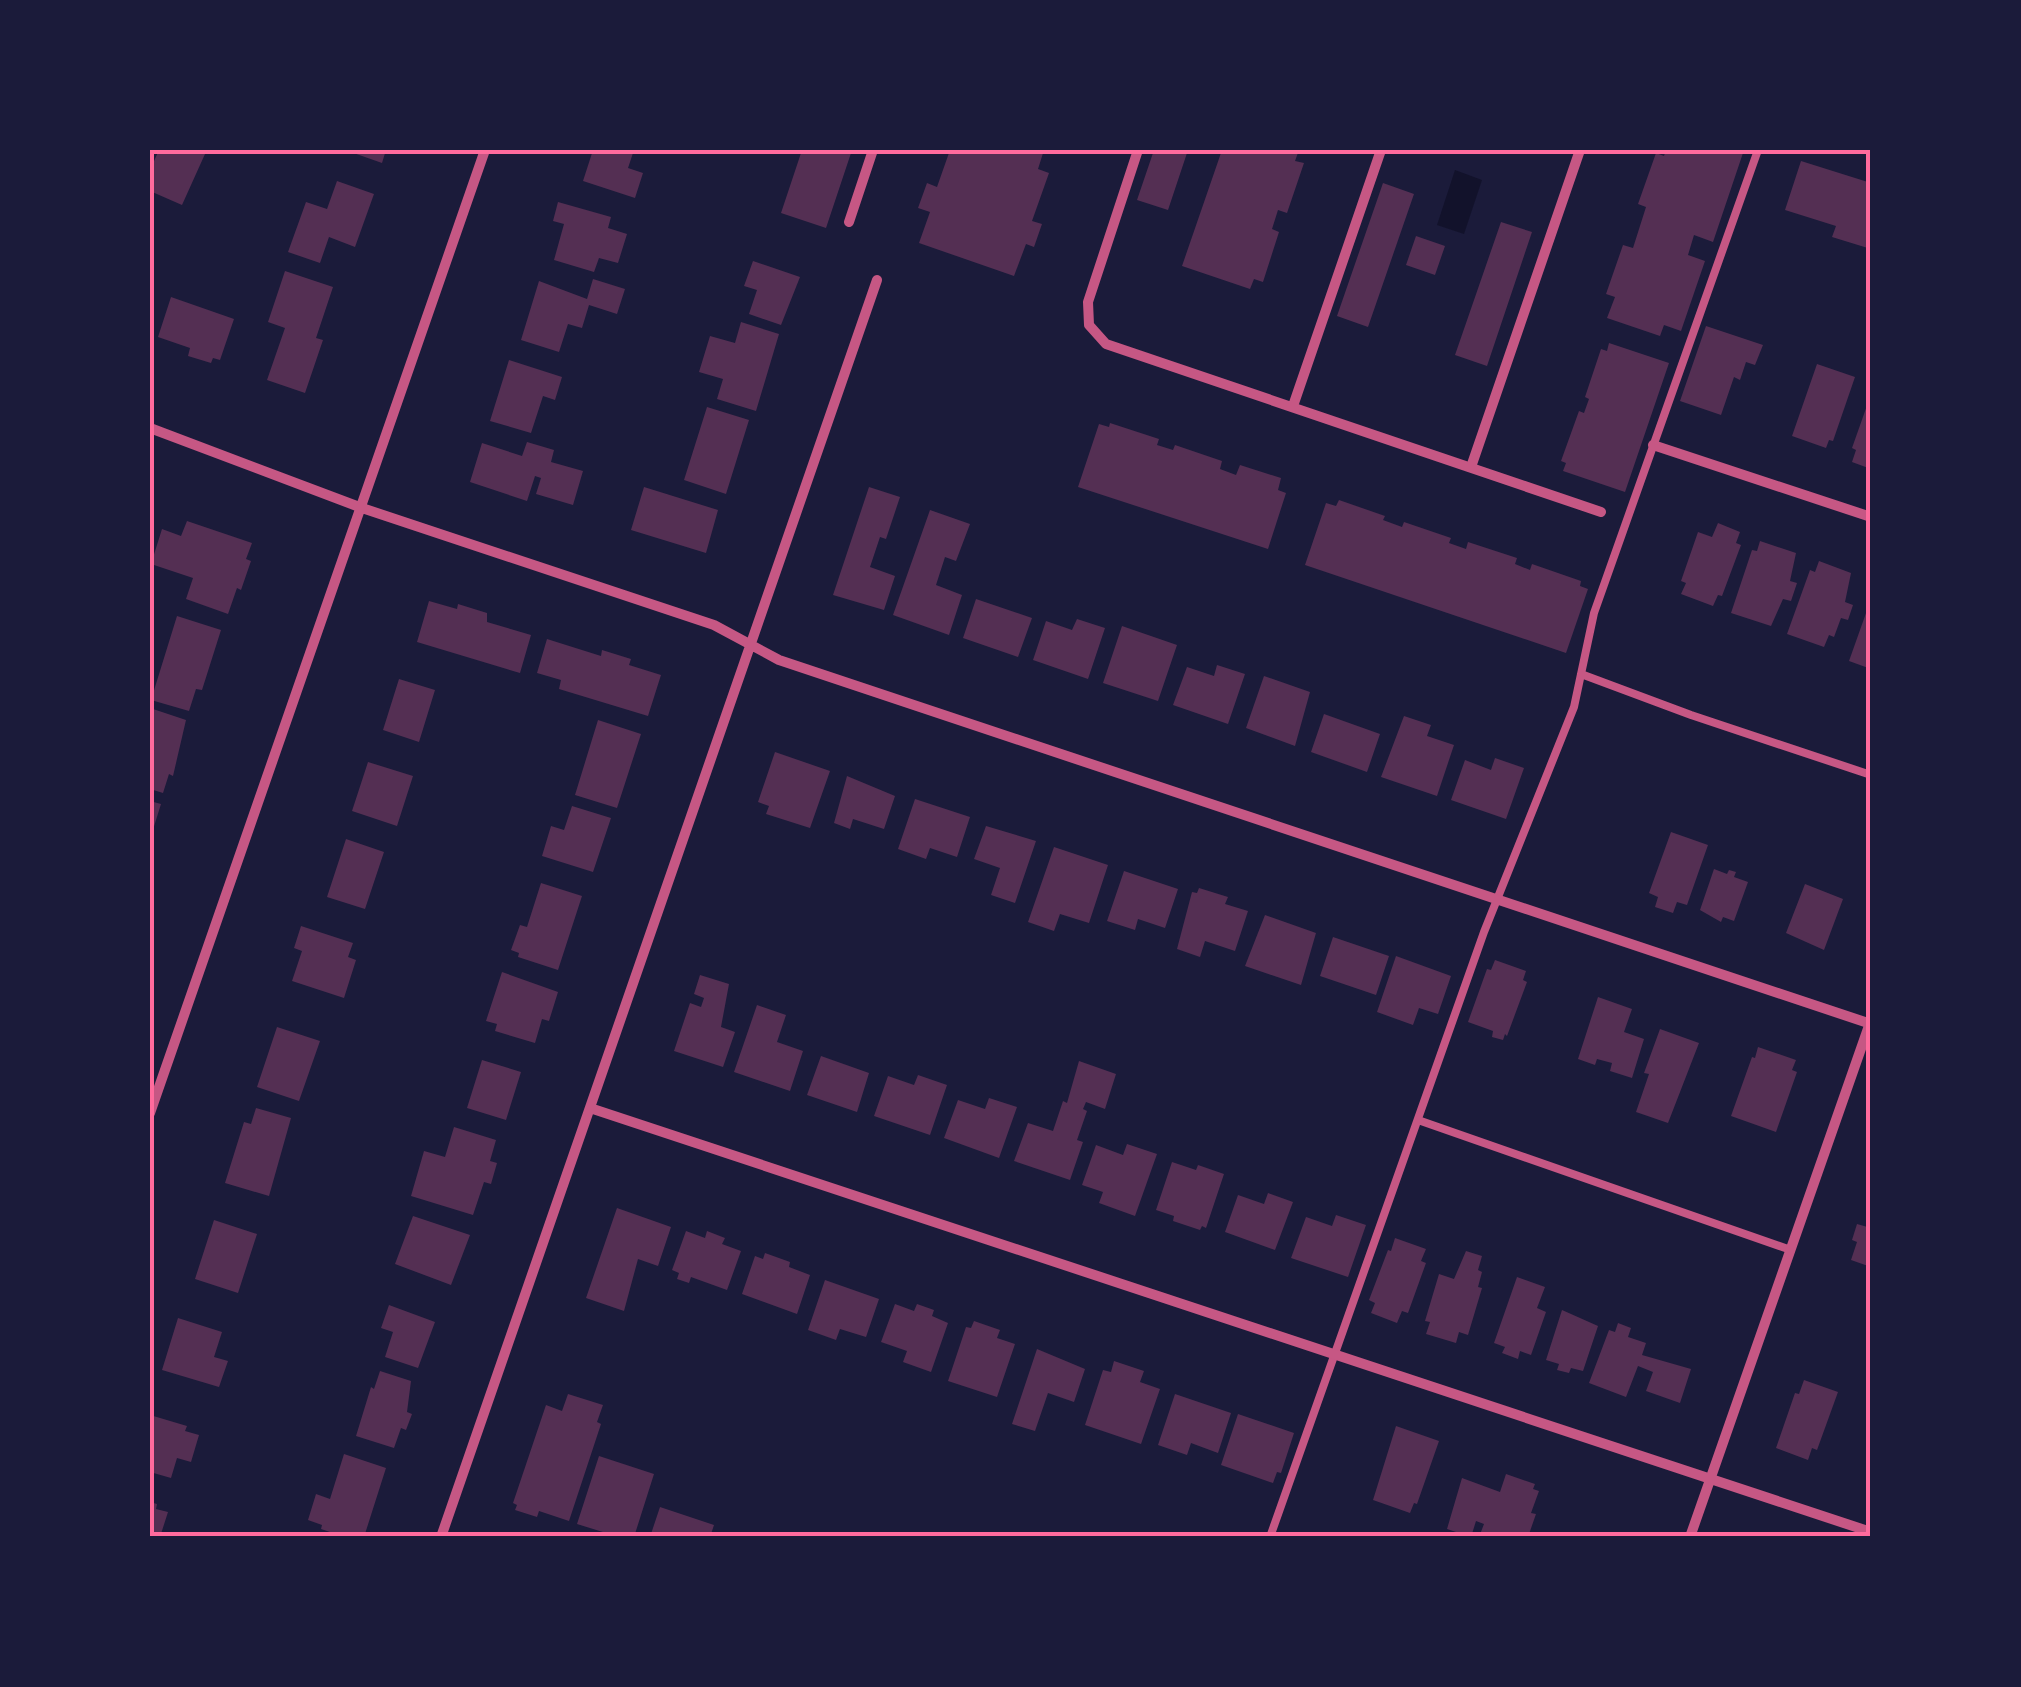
<svg xmlns="http://www.w3.org/2000/svg" width="2021" height="1687" font-family="Quicksand,sans-serif">
	<style>
		.water { fill: #12122b }
		.building { fill: #542f53 }
		.lines { fill: none; stroke-linecap: round; stroke-linejoin: round }
		.service { stroke: #c65784; stroke-width: 8 }
		.minor { stroke: #c65784; stroke-width: 10 }
		.neatline { fill: none; stroke: #ff6b9d; stroke-width: 4 }
	</style>
	<rect width="100%" height="100%" fill="#1b1b3a"/>
	<!-- water -->
	<path class="water" d="M1455,170L1482,180L1464,234L1437,225Z"/>
	<!-- building -->
	<path class="building" d="M159,150H197L205,154L182,205L150,191V170Z
		M345,150H386L382,163Z
		M593,150H634L628,168L643,173L635,198L583,181Z
		M802,150H852L826,228L781,213Z
		M950,150H1044L1038,169L1049,173L1032,221L1042,224L1034,247L1026,244L1014,276L919,243L930,212L918,208L927,183L937,187Z
		M1154,150H1188L1168,210L1137,200Z
		M1222,150H1299L1295,161L1304,163L1287,213L1278,210L1272,229L1279,232L1263,282L1254,279L1250,289L1182,266Z
		M1666,150H1744L1713,242L1694,235L1688,255L1705,261L1681,331L1664,325L1660,336L1607,318L1615,297L1606,294L1623,245L1633,248L1646,207L1638,204L1656,153L1664,156Z
		M1801,161L1871,183V249L1832,237L1836,226L1785,210Z
		M337,181L374,194L355,247L329,237L320,263L288,252L306,202L327,209Z
		M1383,183L1414,194L1368,327L1337,316Z
		M558,202L611,217L608,228L627,234L618,263L599,258L594,272L554,260L564,224L553,221Z
		M1501,222L1532,232L1487,366L1455,355Z
		M1416,236L1445,246L1435,275L1406,265Z
		M753,261L800,277L781,325L749,314L757,290L744,286Z
		M285,271L333,287L316,338L323,340L305,393L267,380L285,328L268,322Z
		M593,279L625,289L617,314L589,305L582,328L568,324L559,352L521,340L539,281L587,299Z
		M171,297L234,319L220,360L213,358L211,363L188,356L190,348L158,337Z
		M741,322L779,334L756,411L717,399L723,379L699,372L710,336L735,343Z
		M1706,326L1763,345L1755,365L1746,362L1740,380L1734,377L1721,415L1680,401Z
		M1609,343L1669,363L1625,492L1563,471L1566,463L1561,461L1579,411L1584,413L1589,399L1585,397L1601,349L1607,351Z
		M509,360L562,377L555,400L543,396L531,433L490,421Z
		M1817,364L1855,377L1833,441L1829,440L1826,448L1792,436Z
		M1870,397H1871V469L1852,462L1856,450L1852,448Z
		M707,407L749,420L726,494L684,480Z
		M1110,423L1159,439L1157,445L1173,450L1175,445L1222,461L1220,469L1236,475L1240,465L1281,478L1278,490L1286,493L1268,549L1078,487L1099,424L1109,427Z
		M527,442L554,450L551,462L583,471L573,505L536,494L541,478L535,476L527,501L470,482L482,443L522,456Z
		M644,487L718,510L706,553L631,530Z
		M869,487L900,497L886,539L880,537L870,567L895,576L884,610L833,595Z
		M1339,500L1385,516L1383,520L1402,527L1404,522L1451,538L1449,543L1466,549L1468,542L1517,558L1515,564L1530,570L1532,564L1581,581L1580,586L1588,589L1566,653L1305,565L1326,503L1336,506Z
		M930,510L970,524L956,561L945,557L936,585L962,595L949,635L893,615Z
		M187,521L252,543L246,559L251,561L241,590L237,588L228,614L186,599L193,578L151,564L162,529L181,536Z
		M1718,523L1740,532L1736,543L1741,545L1722,596L1718,595L1713,606L1681,594L1686,583L1681,581L1698,532L1712,537Z
		M1760,541L1796,553L1790,581L1797,583L1791,601L1783,599L1771,626L1731,613L1752,550L1757,551Z
		M1819,561L1851,573L1845,602L1853,605L1848,620L1841,618L1834,637L1829,635L1824,647L1787,634L1810,570L1815,572Z
		M976,599L1032,618L1018,657L963,638Z
		M1871,599V669L1849,661Z
		M429,601L457,609L458,604L487,613V622L531,635L520,673L417,642Z
		M177,616L221,630L202,690L196,689L189,711L151,700Z
		M1077,619L1105,628L1088,679L1033,660L1046,621L1072,630Z
		M1122,626L1177,645L1158,701L1103,683Z
		M547,639L601,656L602,650L631,659L629,665L661,675L648,716L559,689L561,680L537,673Z
		M1217,665L1245,674L1228,724L1173,705L1187,667L1214,676Z
		M1264,676L1310,692L1295,746L1246,728Z
		M399,679L435,690L419,742L383,730Z
		M150,708L186,720L173,776L169,774L163,793L150,789Z
		M1324,714L1380,734L1367,772L1311,752Z
		M1404,716L1431,725L1427,736L1454,745L1437,796L1381,777Z
		M598,720L641,734L617,808L575,795Z
		M775,752L830,771L810,828L766,814L769,806L758,802Z
		M1495,758L1524,768L1506,819L1451,800L1465,760L1491,770Z
		M368,762L413,776L397,826L352,811Z
		M847,776L895,796L884,829L853,819L850,829L834,823Z
		M915,799L970,817L957,857L930,848L926,859L898,849Z
		M150,801L161,804L151,836L150,835Z
		M572,806L611,818L593,872L542,856L551,826L564,830Z
		M986,826L1036,841L1015,903L991,895L1000,868L974,859Z
		M1671,832L1708,845L1687,905L1677,902L1673,913L1655,907L1658,897L1649,893Z
		M346,839L384,852L365,909L327,897Z
		M1054,847L1108,865L1089,923L1060,914L1054,931L1028,922Z
		M1714,869L1727,874L1729,870L1736,872L1734,877L1748,882L1734,921L1723,917L1721,922L1700,910Z
		M1124,871L1178,889L1165,928L1138,919L1135,930L1107,921Z
		M541,883L582,896L558,970L518,957L519,953L511,950L520,925L527,927Z
		M1805,884L1843,899L1824,950L1786,933Z
		M1199,888L1228,897L1225,904L1248,911L1235,951L1205,941L1200,957L1177,949L1192,892L1197,893Z
		M1265,915L1316,933L1301,985L1245,966Z
		M301,926L353,943L348,957L356,960L344,998L292,981L302,951L294,948Z
		M1333,937L1389,956L1376,995L1320,976Z
		M1396,956L1451,976L1438,1014L1419,1008L1413,1025L1377,1012Z
		M1495,960L1526,971L1523,980L1527,982L1507,1036L1505,1034L1503,1040L1492,1037L1493,1031L1468,1022L1487,969L1491,970Z
		M502,972L558,992L549,1021L542,1019L535,1043L495,1031L497,1024L486,1021Z
		M700,975L729,984L721,1027L735,1032L723,1067L674,1051L690,1003L701,1007L704,998L694,994Z
		M1598,997L1632,1009L1624,1032L1644,1039L1632,1078L1610,1071L1612,1063L1597,1059L1595,1065L1578,1059Z
		M757,1005L786,1015L777,1042L803,1051L790,1091L734,1072Z
		M277,1027L320,1041L299,1101L257,1087Z
		M1660,1029L1699,1043L1668,1123L1636,1112L1649,1074L1644,1073Z
		M1758,1047L1796,1060L1792,1070L1797,1072L1776,1132L1731,1116L1752,1057L1755,1058Z
		M821,1056L869,1073L857,1112L807,1095Z
		M482,1060L521,1072L506,1120L467,1108Z
		M1079,1061L1116,1074L1105,1109L1086,1102L1083,1109L1087,1111L1077,1140L1083,1142L1070,1180L1014,1161L1028,1123L1053,1131L1063,1101L1067,1103Z
		M918,1075L947,1085L930,1135L874,1116L888,1076L914,1085Z
		M989,1098L1017,1107L999,1158L944,1138L958,1100L985,1109Z
		M256,1108L291,1118L269,1196L225,1183L244,1122L251,1124Z
		M454,1127L496,1140L490,1161L497,1163L491,1184L484,1182L473,1215L411,1196L424,1151L445,1157Z
		M1127,1144L1157,1154L1135,1216L1099,1203L1103,1192L1082,1185L1096,1145L1123,1155Z
		M1172,1162L1196,1170L1198,1165L1224,1174L1206,1228L1202,1226L1200,1230L1173,1221L1174,1216L1156,1210Z
		M1268,1193L1293,1202L1275,1250L1225,1232L1238,1195L1264,1204Z
		M617,1208L671,1227L658,1266L638,1259L624,1311L586,1298Z
		M1336,1215L1366,1225L1348,1277L1291,1258L1306,1217L1332,1226Z
		M413,1216L470,1235L451,1285L395,1264Z
		M214,1220L257,1234L238,1293L195,1279Z
		M1857,1224L1871,1228V1267L1851,1260L1857,1242L1852,1240Z
		M686,1231L705,1238L707,1231L725,1238L722,1244L741,1251L727,1290L691,1277L689,1283L677,1279L679,1273L672,1270Z
		M1395,1238L1426,1249L1421,1261L1426,1263L1408,1313L1402,1311L1397,1323L1371,1313L1375,1303L1369,1300L1388,1250L1391,1251Z
		M1466,1251L1482,1256L1478,1270L1482,1272L1478,1287L1482,1288L1468,1335L1459,1332L1456,1343L1426,1334L1430,1322L1425,1321L1439,1274L1454,1279Z
		M765,1253L790,1262L789,1267L810,1275L797,1314L742,1294L755,1256L763,1259Z
		M1517,1277L1545,1287L1537,1308L1546,1312L1531,1355L1520,1351L1518,1359L1502,1353L1505,1347L1494,1343Z
		M825,1280L879,1299L866,1337L840,1329L836,1340L808,1330Z
		M895,1304L914,1311L917,1304L934,1310L932,1316L948,1323L931,1372L903,1362L907,1351L881,1342Z
		M389,1305L435,1322L418,1368L385,1357L393,1332L381,1328Z
		M1562,1310L1598,1326L1583,1371L1571,1368L1569,1373L1557,1370L1559,1364L1546,1360Z
		M178,1318L222,1332L214,1357L228,1361L219,1387L162,1370Z
		M974,1321L1000,1330L997,1338L1015,1344L997,1397L948,1381L966,1327L971,1328Z
		M1618,1323L1631,1328L1628,1337L1646,1343L1642,1355L1691,1369L1680,1403L1646,1391L1653,1372L1638,1366L1626,1397L1589,1383L1609,1330L1615,1332Z
		M1037,1349L1085,1369L1074,1402L1048,1393L1035,1431L1012,1424Z
		M1114,1361L1144,1371L1140,1382L1160,1389L1141,1444L1085,1425L1103,1370L1111,1372Z
		M380,1371L411,1381L407,1412L412,1414L406,1430L401,1428L394,1448L356,1436L371,1387L374,1389Z
		M1804,1380L1838,1392L1817,1450L1812,1448L1808,1460L1776,1448L1795,1393L1799,1394Z
		M568,1394L603,1405L597,1422L601,1424L569,1521L539,1511L537,1517L515,1510L517,1505L513,1503L546,1405L562,1411Z
		M1175,1394L1231,1413L1218,1453L1191,1443L1187,1455L1158,1445Z
		M1238,1414L1294,1433L1281,1473L1277,1472L1273,1483L1221,1465Z
		M150,1415L187,1426L185,1431L199,1435L191,1462L177,1458L171,1478L150,1472Z
		M1396,1426L1439,1441L1417,1504L1414,1503L1410,1513L1373,1500Z
		M344,1454L386,1468L364,1537H345L321,1529L322,1525L308,1520L316,1494L330,1499Z
		M599,1456L654,1474L634,1537H619L577,1524Z
		M1506,1474L1535,1484L1533,1489L1539,1491L1531,1513L1536,1514L1528,1537L1510,1534L1509,1537H1479L1484,1524L1476,1521L1471,1537L1447,1529L1462,1478L1500,1492Z
		M150,1502L157,1504L156,1509L168,1512L160,1537H150Z
		M660,1507L714,1525L710,1537H650Z"/>
	<g class="lines">
		<!-- service -->
		<path class="service" d="M1581,674L1691,715L1871,775
			M1418,1120L1791,1250
			M1270,1537L1484,932L1574,707L1594,613L1758,150"/>
		<!-- minor -->
		<path class="minor" d="M1138,150L1088,302L1089,325L1106,344L1601,512
			M849,222L873,150
			M1293,406L1381,150
			M150,428L362,508L714,625L779,660L1871,1024
			M1653,445L1871,517
			M1471,467L1580,150
			M590,1108L1871,1532
			M150,1113L485,150
			M441,1537L877,280
			M1690,1537L1871,1020"/>
	</g>
	<!-- border -->
	<rect width="2021" height="1687" fill="none" stroke="#1b1b3a" stroke-width="305"/>
	<rect x="152" y="152" width="1716" height="1382" class="neatline"/>
</svg>
